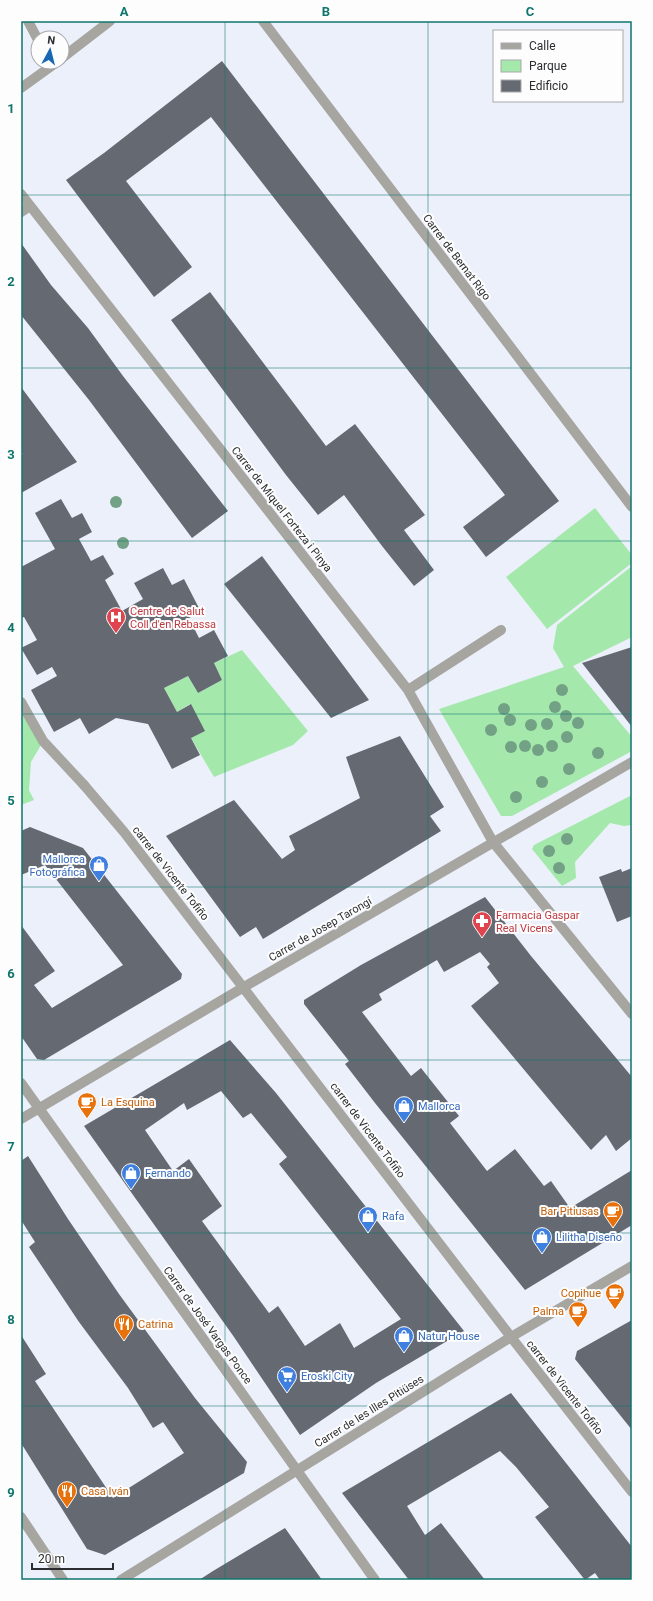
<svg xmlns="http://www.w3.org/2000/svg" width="653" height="1601" font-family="Roboto,sans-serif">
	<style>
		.green { fill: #a4e9ab }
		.building { fill: #656972; fill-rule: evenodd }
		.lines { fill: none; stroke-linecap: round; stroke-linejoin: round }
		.pedestrian { stroke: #a7a5a0; stroke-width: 10 }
		.minor { stroke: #a7a5a0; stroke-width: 10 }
		.tertiary { stroke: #a7a5a0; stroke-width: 10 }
		.tree { fill: #72a185 }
		.grid { fill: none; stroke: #0f766e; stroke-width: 1; stroke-opacity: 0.55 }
		.labels { text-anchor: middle; stroke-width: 4; stroke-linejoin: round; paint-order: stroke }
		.street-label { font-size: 11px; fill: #2b2c30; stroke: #fdfdfd }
		.health-label { font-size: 11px; fill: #be3a42; stroke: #fdfdfd; text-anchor: start }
		.shop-label { font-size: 11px; fill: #366cbe; stroke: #fdfdfd; text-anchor: start }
		.food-label { font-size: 11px; fill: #c56008; stroke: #fdfdfd; text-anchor: start }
		.neatline { fill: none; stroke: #0f766e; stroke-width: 1.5 }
		.grid-label { font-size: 13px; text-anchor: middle; font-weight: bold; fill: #0f766e }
	</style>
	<rect width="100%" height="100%" fill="#ecf0fb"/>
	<!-- green -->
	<path class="green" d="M595,508L632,555V563L547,629L506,577Z
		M632,566V637L573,666L632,737V751L512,816H501L439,709L564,667L553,648L557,625Z
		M242,650L308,731L293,745L214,777L191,738L190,704L177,712L164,688L188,676L198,693L222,680L214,663Z
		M21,711L41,745L31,762L29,790L34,800L21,805Z
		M632,795V825L624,826L610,823L575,862L576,878L562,886L532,849L534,845Z"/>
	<!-- building -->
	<path class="building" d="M222,61L559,501L486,557L463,527L505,495L211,117L126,181L192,267L154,297L66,180L104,153Z
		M21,243L51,285L88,328L123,376L228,511L192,538L89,400L21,315Z
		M210,292L326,446L355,424L425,515L404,530L434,570L414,586L382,546L344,495L318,515L286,475L171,320Z
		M21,387L77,462L21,493V455L23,454L21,451Z
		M61,499L72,518L82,513L92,532L79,539L91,561L103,555L114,574L105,580L122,611L143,599L134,583L163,568L172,585L184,579L201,612L189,618L199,638L214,630L228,656L214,663L222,680L198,693L188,676L164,688L177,712L191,704L205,731L191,738L200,755L172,769L148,724L116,718L89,734L80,718L54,732L31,690L57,676L52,667L37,675L21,648L37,640L24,617L21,618V567L55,549L35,513Z
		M262,556L369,700L331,718L224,584Z
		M632,647V727L582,663Z
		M400,736L444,807L430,816L441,831L263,939L256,927L240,937L166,836L234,800L282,859L295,850L289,836L360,798L346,757Z
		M30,827L83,848L182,974L181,979L44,1060L37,1059L21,1036V925L55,971L34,985L52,1008L123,965L45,865L21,875V831Z
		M632,868V916L617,922L599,877L621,869L622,872Z
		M485,897L531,956L632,1077V1138L616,1151L606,1135L591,1150L471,1006L499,983L487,967L490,964L480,952L444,972L437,960L379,994L382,1000L362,1012L411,1076L421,1068L459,1116L450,1123L487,1171L515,1149L544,1186L551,1181L570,1208L632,1170V1225L525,1290L375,1103L345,1064L349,1061L304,1004V1000L361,965Z
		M230,1040L276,1093L464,1331L376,1383L300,1435L234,1337L84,1126ZM221,1091L243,1118L251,1113L287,1157L279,1164L401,1319L354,1348L340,1323L305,1346L278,1306L269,1313L202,1221L222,1206L189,1159L173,1171L145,1130L184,1103L187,1110Z
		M28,1156L68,1219L119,1294L195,1398L247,1462L244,1473L105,1555L87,1549L21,1443V1335L46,1374L35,1381L113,1498L184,1453L163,1422L153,1428L128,1388L79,1322L29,1247L35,1242L21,1220V1161Z
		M632,1320V1430L575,1359L577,1351Z
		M511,1393L632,1547V1580H600L595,1573L585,1580L535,1517L549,1507L516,1467L500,1451L407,1506L425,1535L441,1523L485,1580H409L342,1493Z
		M285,1528L322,1580H199L213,1571Z"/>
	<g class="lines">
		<!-- pedestrian -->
		<path class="pedestrian" d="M21,702L43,741L84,785"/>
		<!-- minor -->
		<path class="minor" d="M28,21L38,40
			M263,21L632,507
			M62,58L110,21
			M21,88L57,62
			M21,194L408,690L493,842L632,1014
			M21,212L30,206
			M408,690L501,630
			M84,785L124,832L511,1337L632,1492
			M21,1083L375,1580
			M21,1119L244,987L632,762
			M121,1580L511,1337L632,1266"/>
		<!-- tertiary -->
		<path class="tertiary" d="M21,1517L63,1580"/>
	</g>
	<!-- trees -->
	<g class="tree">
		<circle cx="116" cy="502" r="6"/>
		<circle cx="123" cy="543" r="6"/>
		<circle cx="562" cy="690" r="6"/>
		<circle cx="555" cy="707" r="6"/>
		<circle cx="504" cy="709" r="6"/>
		<circle cx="566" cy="716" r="6"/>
		<circle cx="510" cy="720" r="6"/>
		<circle cx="578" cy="723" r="6"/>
		<circle cx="547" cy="724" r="6"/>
		<circle cx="531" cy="725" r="6"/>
		<circle cx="491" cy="730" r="6"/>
		<circle cx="567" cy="737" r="6"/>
		<circle cx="525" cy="746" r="6"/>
		<circle cx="552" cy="746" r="6"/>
		<circle cx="511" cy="747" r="6"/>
		<circle cx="538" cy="750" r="6"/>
		<circle cx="598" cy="753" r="6"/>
		<circle cx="569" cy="769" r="6"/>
		<circle cx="542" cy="782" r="6"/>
		<circle cx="516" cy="797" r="6"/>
		<circle cx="567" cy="839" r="6"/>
		<circle cx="549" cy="851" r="6"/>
		<circle cx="559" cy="868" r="6"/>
	</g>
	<!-- grid -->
	<path class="grid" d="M225,21V1580M428,21V1580M21,195H632M21,368H632M21,541H632M21,714H632M21,887H632M21,1060H632M21,1233H632M21,1406H632"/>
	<!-- icons -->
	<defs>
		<g id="hospital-pin" transform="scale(1)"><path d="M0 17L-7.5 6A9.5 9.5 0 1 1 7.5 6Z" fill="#e0444e" stroke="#fdfdfd"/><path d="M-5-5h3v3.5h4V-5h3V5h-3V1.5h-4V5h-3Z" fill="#fff"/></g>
		<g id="shop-pin" transform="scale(1)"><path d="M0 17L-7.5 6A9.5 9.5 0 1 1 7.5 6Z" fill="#3f7fe0" stroke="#fdfdfd"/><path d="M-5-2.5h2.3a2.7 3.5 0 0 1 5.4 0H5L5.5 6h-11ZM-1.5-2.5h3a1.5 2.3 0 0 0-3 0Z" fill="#fff"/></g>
		<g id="pharmacy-pin" transform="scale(1)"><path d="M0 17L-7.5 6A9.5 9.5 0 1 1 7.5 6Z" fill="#e0444e" stroke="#fdfdfd"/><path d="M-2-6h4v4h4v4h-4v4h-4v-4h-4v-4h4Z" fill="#fff"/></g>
		<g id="cafe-pin" transform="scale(1)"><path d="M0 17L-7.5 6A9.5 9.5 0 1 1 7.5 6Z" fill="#e8710a" stroke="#fdfdfd"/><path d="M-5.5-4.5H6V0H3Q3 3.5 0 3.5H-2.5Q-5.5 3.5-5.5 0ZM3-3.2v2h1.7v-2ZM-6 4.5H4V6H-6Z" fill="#fff"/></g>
		<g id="restaurant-pin" transform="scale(1)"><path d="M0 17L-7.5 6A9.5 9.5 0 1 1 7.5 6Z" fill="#e8710a" stroke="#fdfdfd"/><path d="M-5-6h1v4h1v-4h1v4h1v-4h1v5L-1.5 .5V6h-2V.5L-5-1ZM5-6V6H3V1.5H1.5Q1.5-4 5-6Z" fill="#fff"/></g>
		<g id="supermarket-pin" transform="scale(1)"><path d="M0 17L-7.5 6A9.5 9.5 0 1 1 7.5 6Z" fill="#3f7fe0" stroke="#fdfdfd"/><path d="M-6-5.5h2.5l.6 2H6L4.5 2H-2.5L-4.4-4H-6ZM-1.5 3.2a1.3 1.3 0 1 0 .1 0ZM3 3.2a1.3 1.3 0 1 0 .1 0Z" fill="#fff"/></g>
	</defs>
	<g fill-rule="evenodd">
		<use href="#hospital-pin" x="116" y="617"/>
		<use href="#shop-pin" x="99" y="865"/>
		<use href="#pharmacy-pin" x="482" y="921"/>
		<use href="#cafe-pin" x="87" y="1102"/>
		<use href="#shop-pin" x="404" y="1106"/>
		<use href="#shop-pin" x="131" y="1173"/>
		<use href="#cafe-pin" x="613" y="1211"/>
		<use href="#shop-pin" x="368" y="1216"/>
		<use href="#shop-pin" x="542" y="1237"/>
		<use href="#cafe-pin" x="615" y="1293"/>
		<use href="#cafe-pin" x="578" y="1311"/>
		<use href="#restaurant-pin" x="124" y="1324"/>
		<use href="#shop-pin" x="404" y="1336"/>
		<use href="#supermarket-pin" x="287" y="1376"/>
		<use href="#restaurant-pin" x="67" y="1491"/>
	</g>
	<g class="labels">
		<!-- street labels -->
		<g class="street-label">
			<text transform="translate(457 257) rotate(53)" y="4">Carrer de Bernat Rigo</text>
			<text transform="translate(282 509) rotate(52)" y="4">Carrer de Miquel Forteza i Pinya</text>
			<text transform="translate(171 873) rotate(52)" y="4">carrer de Vicente Tofiño</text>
			<text transform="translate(320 929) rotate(-30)" y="4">Carrer de Josep Tarongí</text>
			<text transform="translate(368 1130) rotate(53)" y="4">carrer de Vicente Tofiño</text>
			<text transform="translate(208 1325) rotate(54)" y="4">Carrer de José Vargas Ponce</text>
			<text transform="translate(565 1387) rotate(52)" y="4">carrer de Vicente Tofiño</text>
			<text transform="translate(369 1411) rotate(-32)" y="4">Carrer de les Illes Pitiüses</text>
		</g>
		<!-- health labels -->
		<g class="health-label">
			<text x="130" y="615">Centre de Salut<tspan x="130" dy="13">Coll d'en Rebassa</tspan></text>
			<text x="496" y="919">Farmacia Gaspar<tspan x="496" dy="13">Real Vicens</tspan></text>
		</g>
		<!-- shop labels -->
		<g class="shop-label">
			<text x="85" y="863" text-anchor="end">Mallorca<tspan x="85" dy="13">Fotográfica</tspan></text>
			<text x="418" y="1110">Mallorca</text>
			<text x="145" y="1177">Fernando</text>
			<text x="382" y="1220">Rafa</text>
			<text x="556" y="1241">Lilitha Diseño</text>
			<text x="418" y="1340">Natur House</text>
			<text x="301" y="1380">Eroski City</text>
		</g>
		<!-- food labels -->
		<g class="food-label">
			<text x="101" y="1106">La Esquina</text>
			<text x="599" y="1215" text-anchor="end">Bar Pitiusas</text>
			<text x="601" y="1297" text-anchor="end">Copihue</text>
			<text x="564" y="1315" text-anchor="end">Palma</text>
			<text x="138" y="1328">Catrina</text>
			<text x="81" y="1495">Casa Iván</text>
		</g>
	</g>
	<!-- border -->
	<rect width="653" height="1601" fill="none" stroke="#fdfdfd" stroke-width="44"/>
	<!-- legend -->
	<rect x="493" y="30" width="130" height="72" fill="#fdfdfd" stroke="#a9a9ab"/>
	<rect x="501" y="43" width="20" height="6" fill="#a7a5a0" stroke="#a9a9ab"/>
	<text x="529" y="50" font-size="12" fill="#2b2c30">Calle</text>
	<rect x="501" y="60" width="20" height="12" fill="#a4e9ab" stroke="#a9a9ab"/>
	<text x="529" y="70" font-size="12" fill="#2b2c30">Parque</text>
	<rect x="501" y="80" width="20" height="12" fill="#656972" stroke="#a9a9ab"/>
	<text x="529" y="90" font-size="12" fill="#2b2c30">Edificio</text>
	<!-- north arrow -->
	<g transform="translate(50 50) rotate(7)"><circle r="19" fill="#fdfdfd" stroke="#a9a9ab"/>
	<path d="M0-3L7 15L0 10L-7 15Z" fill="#1966b5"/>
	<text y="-6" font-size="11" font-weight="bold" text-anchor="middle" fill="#2b2c30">N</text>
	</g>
	<!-- scale -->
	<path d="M32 1563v6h81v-6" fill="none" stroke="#2b2c30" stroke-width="2"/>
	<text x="38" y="1563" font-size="12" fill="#2b2c30" stroke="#fdfdfd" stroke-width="3" paint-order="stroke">20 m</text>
	<rect x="22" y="22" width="609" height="1557" class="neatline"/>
	<g class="grid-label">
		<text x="124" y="16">A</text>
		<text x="326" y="16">B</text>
		<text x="530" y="16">C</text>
		<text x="11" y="113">1</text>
		<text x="11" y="286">2</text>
		<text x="11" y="459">3</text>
		<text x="11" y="632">4</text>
		<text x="11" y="805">5</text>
		<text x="11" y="978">6</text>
		<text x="11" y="1151">7</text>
		<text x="11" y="1324">8</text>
		<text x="11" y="1497">9</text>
	</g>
</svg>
